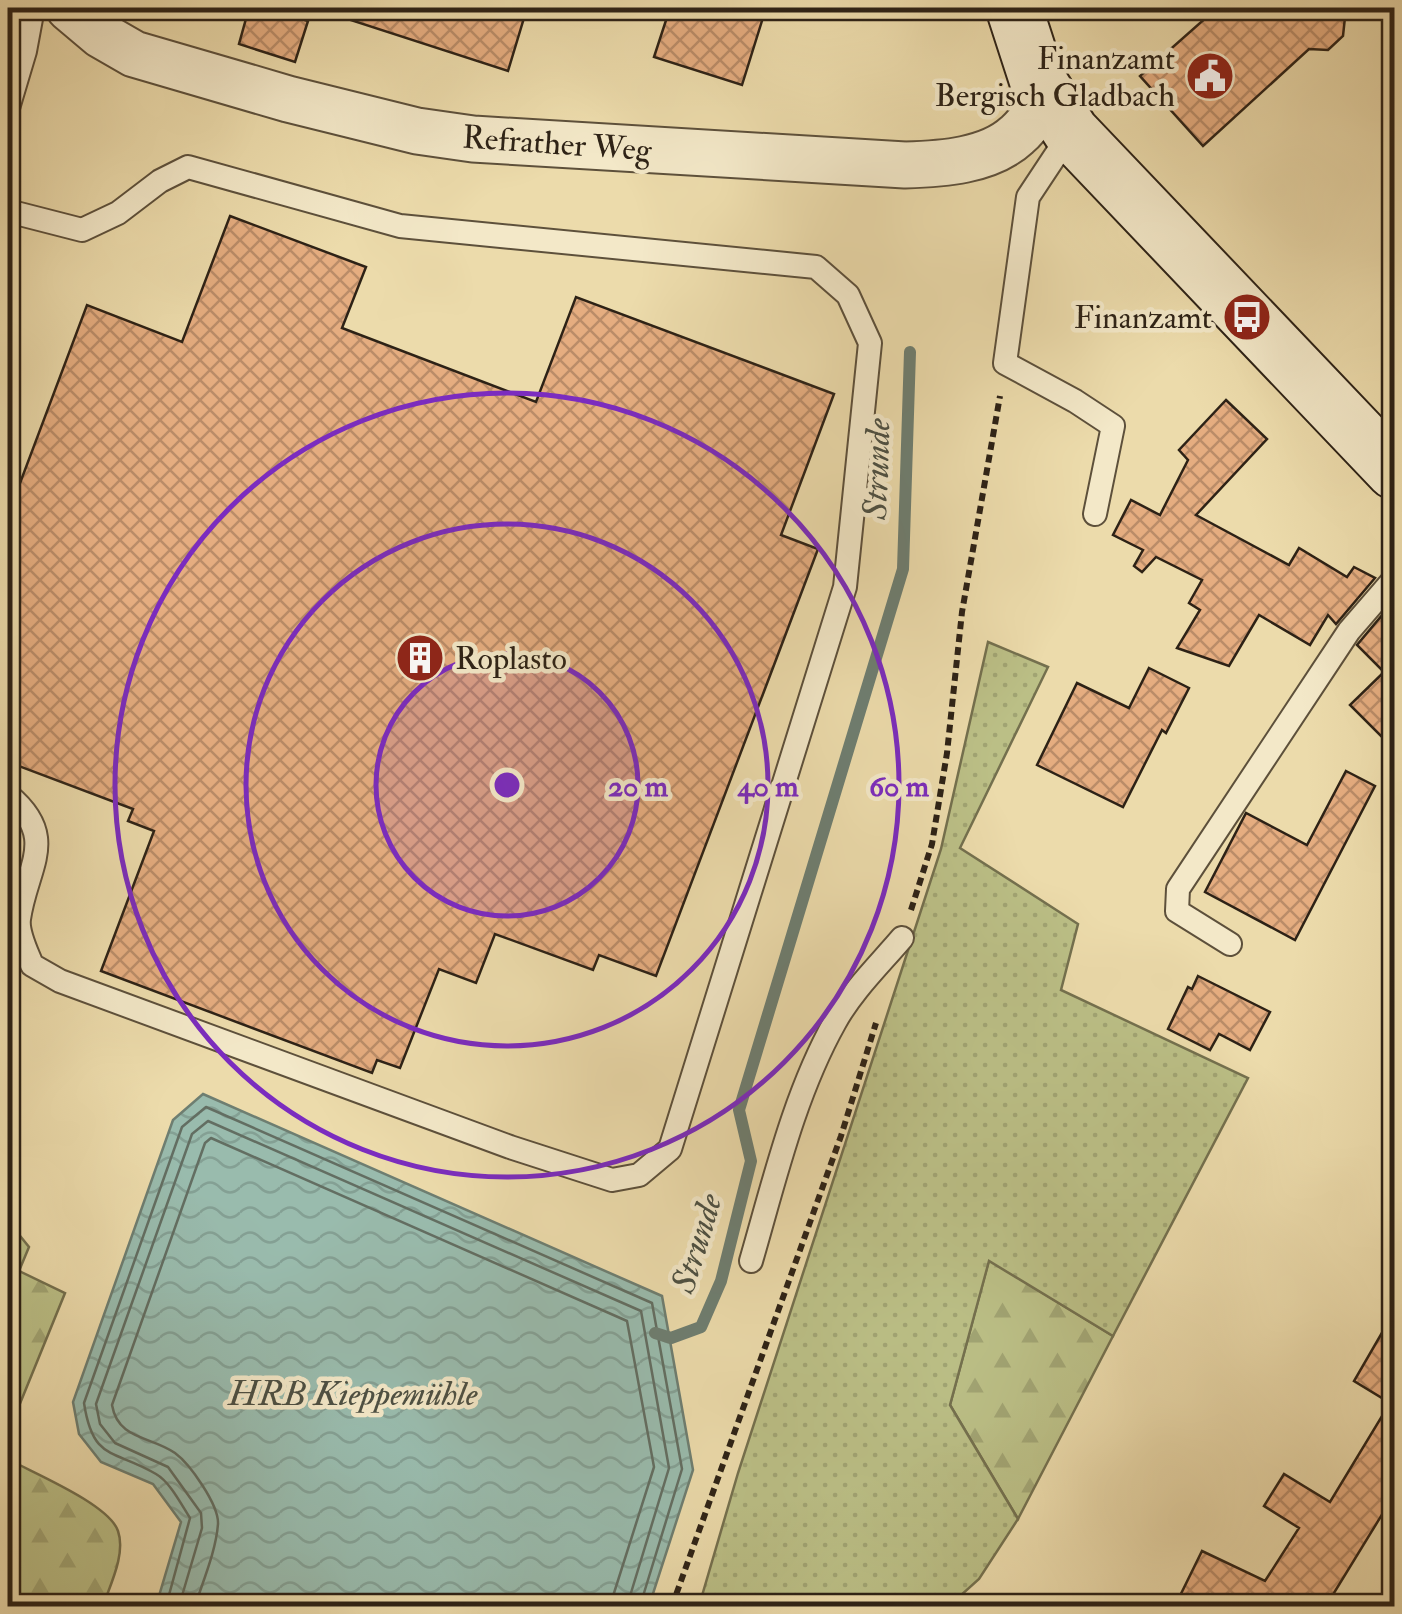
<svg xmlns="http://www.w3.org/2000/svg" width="1402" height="1614" font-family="'IM FELL Double Pica',serif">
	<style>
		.forest { fill: url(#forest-firs); stroke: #74704e; stroke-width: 2.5 }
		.garden { fill: url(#garden-dots); stroke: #74704e; stroke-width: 2.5 }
		.water { fill: url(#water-waves); stroke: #6e7e71; stroke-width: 2.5 }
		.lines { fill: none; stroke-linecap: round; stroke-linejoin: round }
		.shore { stroke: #636e62; stroke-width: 2.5 }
		.stream { stroke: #6e7e71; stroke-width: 12 }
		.building { fill: url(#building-cross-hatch); stroke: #2d2216; stroke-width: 2.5 }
		.service-casing { stroke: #5d503b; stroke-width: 26 }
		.minor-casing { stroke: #5d503b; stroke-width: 49 }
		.secondary-casing { stroke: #2d2216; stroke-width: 59 }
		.path { stroke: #2d2216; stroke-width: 6; stroke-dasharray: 8 5; stroke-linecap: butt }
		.service { stroke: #f3e8c8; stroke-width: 22 }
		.minor { stroke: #f3e8c8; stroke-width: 45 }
		.secondary { stroke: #f3e8c8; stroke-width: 55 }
		.ring { fill: none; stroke: #7b2cbf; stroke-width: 5 }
		.labels { text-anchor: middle; stroke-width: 9; stroke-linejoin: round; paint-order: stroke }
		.poi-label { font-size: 32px; fill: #2d2216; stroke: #f3e8c8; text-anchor: end }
		.street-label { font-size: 32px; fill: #2d2216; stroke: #f3e8c8 }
		.water-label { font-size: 35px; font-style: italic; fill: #4d5043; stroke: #f3e8c8 }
		.centre { fill: #7b2cbf; stroke: #f3e8c8; stroke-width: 5 }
		.ring-label { font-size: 30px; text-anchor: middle; font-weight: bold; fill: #7b2cbf; stroke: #f3e8c8; stroke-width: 9; stroke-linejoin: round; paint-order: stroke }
	</style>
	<defs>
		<pattern id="forest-firs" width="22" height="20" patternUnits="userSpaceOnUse" patternTransform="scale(2.5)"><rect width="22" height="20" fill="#bbbf86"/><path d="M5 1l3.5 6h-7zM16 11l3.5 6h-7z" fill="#a1a473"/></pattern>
		<pattern id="garden-dots" width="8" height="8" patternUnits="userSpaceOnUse" patternTransform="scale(2.5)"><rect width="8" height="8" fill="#bbbf86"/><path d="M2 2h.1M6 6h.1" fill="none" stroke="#a1a473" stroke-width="1.8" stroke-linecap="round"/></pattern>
		<pattern id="water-waves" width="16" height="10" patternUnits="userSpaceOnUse" patternTransform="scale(2.5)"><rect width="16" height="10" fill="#99bbad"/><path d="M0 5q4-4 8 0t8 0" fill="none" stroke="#84a094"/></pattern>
		<pattern id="building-cross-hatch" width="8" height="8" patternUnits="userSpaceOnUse" patternTransform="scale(2.5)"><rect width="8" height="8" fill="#e5ad80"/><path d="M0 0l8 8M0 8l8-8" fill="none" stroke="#ba8c68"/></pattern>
	</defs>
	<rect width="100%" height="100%" fill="#ecdbab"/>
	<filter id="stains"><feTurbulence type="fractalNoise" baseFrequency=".002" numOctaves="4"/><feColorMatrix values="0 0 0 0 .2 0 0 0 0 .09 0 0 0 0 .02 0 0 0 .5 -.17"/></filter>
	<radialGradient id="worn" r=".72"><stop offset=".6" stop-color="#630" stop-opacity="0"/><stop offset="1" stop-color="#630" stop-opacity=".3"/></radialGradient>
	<!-- forest -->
	<path class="forest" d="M8,1221L29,1247L19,1271L65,1293L8,1433Z
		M989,1260L1113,1336L1018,1519L950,1405Z
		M8,1459C33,1473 109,1504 118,1531C126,1554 110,1585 103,1606H8Z"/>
	<!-- garden -->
	<path class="garden" d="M988,642L1048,667L960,848L1078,924L1061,990L1248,1078L1113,1336L989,1261L950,1405L1018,1519L979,1579L949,1606H699L738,1473L941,849Z"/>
	<!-- water -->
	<path class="water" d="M203,1094L662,1296L693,1470L649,1606H156L181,1522L153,1484L101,1462L79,1434L73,1402L173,1120Z"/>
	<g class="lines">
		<!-- shore -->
		<path class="shore" d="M166,1606L190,1518C181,1504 170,1482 156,1474C114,1449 93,1462 84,1403L182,1127L206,1107L652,1303L682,1469L640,1606
			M179,1606L202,1528L201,1513L168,1467L115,1443L100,1424L96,1404L192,1134L208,1121L641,1311L669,1468L627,1606
			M195,1606C203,1581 216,1551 218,1524C219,1505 190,1464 175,1453C151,1436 118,1440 112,1405L205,1143L211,1138L627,1321L654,1467L614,1593L612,1606"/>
		<!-- stream -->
		<path class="stream" d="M655,1333L671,1338L701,1327L721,1281L751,1161L739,1110L903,569L910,352"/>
	</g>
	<!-- building -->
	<path class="building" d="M249,8H265L308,21L295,62L239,44Z
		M336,8H527L508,71L335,15Z
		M670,8H766L742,85L654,57Z
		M1217,8H1346L1343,36L1328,50L1309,49L1203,146L1140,76Z
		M230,216L366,267L342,328L536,402L576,297L834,394L781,535L818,549L656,976L599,955L593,970L495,934L476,983L439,969L400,1068L377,1060L372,1073L101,971L154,831L128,821L133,809L8,762V515L87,305L182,342Z
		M1226,400L1267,439L1196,515L1289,565L1299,548L1347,577L1354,567L1375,578L1336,624L1328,615L1310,645L1259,615L1229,666L1177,648L1200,610L1189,603L1202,580L1156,557L1142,572L1134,566L1143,550L1113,535L1131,500L1160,515L1188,460L1179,450Z
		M1394,601V749L1350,705L1384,672L1357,645Z
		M1149,668L1189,688L1166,733L1162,730L1123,807L1037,765L1077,683L1129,708Z
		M1346,771L1375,786L1295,940L1205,892L1246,813L1307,845Z
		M1198,976L1270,1012L1250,1050L1219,1034L1210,1050L1168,1029L1188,987L1192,989Z
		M1394,1312V1495L1326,1606H1175L1202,1551L1265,1581L1299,1528L1264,1506L1284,1474L1330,1502L1390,1403L1354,1381Z"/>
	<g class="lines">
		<!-- service casing -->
		<g class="service-casing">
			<path id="service" d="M8,108L25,51L33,8
				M1071,132L1028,197L1005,363L1075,401L1113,426L1095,514
				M8,211L82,230L118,213L160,181L188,167L400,226L816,267L848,295L870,343L845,587L670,1149L639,1175L612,1180L510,1147L60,981L32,965C27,952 17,933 19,919C26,867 60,838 8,795
				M1230,944L1177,911L1178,889L1349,631L1394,579
				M751,1261C774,1182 794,1095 835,1022C852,991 879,965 902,938"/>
		</g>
		<!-- minor casing -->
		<g class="minor-casing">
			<path id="minor" d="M69,8L101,35L134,54L288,99L417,131L473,139L905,165C942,164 989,161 1017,135C1029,125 1038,110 1047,98"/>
		</g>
		<!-- secondary casing -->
		<g class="secondary-casing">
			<path id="secondary" d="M1014,8L1037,79L1071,132L1394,471"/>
		</g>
		<!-- path -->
		<path class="path" d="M911,910L932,844L947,753L962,612L1000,396
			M672,1606L841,1136L876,1023"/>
		<!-- service -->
		<use href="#service" class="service"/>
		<!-- minor -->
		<use href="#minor" class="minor"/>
		<!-- secondary -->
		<use href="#secondary" class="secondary"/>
	</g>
	<!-- distance rings -->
	<circle cx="507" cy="785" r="131" fill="#7b2cbf" fill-opacity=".12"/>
	<g class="ring">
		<circle cx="507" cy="785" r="131"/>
		<circle cx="507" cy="785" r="261"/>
		<circle cx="507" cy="785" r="392"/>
	</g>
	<!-- icons -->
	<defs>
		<g id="civic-disc" transform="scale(2.5)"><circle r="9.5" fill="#8f2418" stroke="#f3e8c8"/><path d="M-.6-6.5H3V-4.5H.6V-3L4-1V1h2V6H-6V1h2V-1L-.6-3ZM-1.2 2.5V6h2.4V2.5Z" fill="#fff"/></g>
		<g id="bus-disc" transform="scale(2.5)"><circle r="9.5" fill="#8f2418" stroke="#f3e8c8"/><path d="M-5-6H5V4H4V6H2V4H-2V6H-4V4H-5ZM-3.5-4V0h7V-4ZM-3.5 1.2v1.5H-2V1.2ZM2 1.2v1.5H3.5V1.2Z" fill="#fff"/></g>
		<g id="building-disc" transform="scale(2.5)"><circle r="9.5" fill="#8f2418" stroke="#f3e8c8"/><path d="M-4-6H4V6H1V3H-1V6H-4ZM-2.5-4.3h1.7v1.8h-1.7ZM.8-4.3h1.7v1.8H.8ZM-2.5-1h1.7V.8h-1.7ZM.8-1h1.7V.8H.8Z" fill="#fff"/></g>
	</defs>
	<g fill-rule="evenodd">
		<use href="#civic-disc" x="1210" y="76"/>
		<use href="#bus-disc" x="1247" y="317"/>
		<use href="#building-disc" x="420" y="658"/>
	</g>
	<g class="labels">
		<!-- poi labels -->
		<g class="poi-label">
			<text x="1175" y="69">Finanzamt<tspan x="1175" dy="37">Bergisch Gladbach</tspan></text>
			<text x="1212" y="328">Finanzamt</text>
			<text x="455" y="669" text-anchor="start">Roplasto</text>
		</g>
		<!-- street labels -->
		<g class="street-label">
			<text transform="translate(557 143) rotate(4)" y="11">Refrather Weg</text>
		</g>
		<!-- water labels -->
		<g class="water-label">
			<text transform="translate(876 469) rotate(-88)" y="12">Strunde</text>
			<text transform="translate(696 1243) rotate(-73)" y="12">Strunde</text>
			<text x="353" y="1405">HRB Kieppemühle</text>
		</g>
	</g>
	<circle cx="507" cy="785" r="15" class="centre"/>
	<g class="ring-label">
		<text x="638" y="796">20 m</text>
		<text x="768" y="796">40 m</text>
		<text x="899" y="796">60 m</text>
	</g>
	<!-- margin -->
	<rect width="1402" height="1614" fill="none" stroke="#ecdbab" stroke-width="40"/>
	<rect x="10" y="10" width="1382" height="1594" fill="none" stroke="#2d2216" stroke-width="5"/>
	<rect x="20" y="20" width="1362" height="1574" fill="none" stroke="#2d2216" stroke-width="2.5"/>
	<rect width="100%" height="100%" filter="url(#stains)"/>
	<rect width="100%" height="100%" fill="url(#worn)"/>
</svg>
